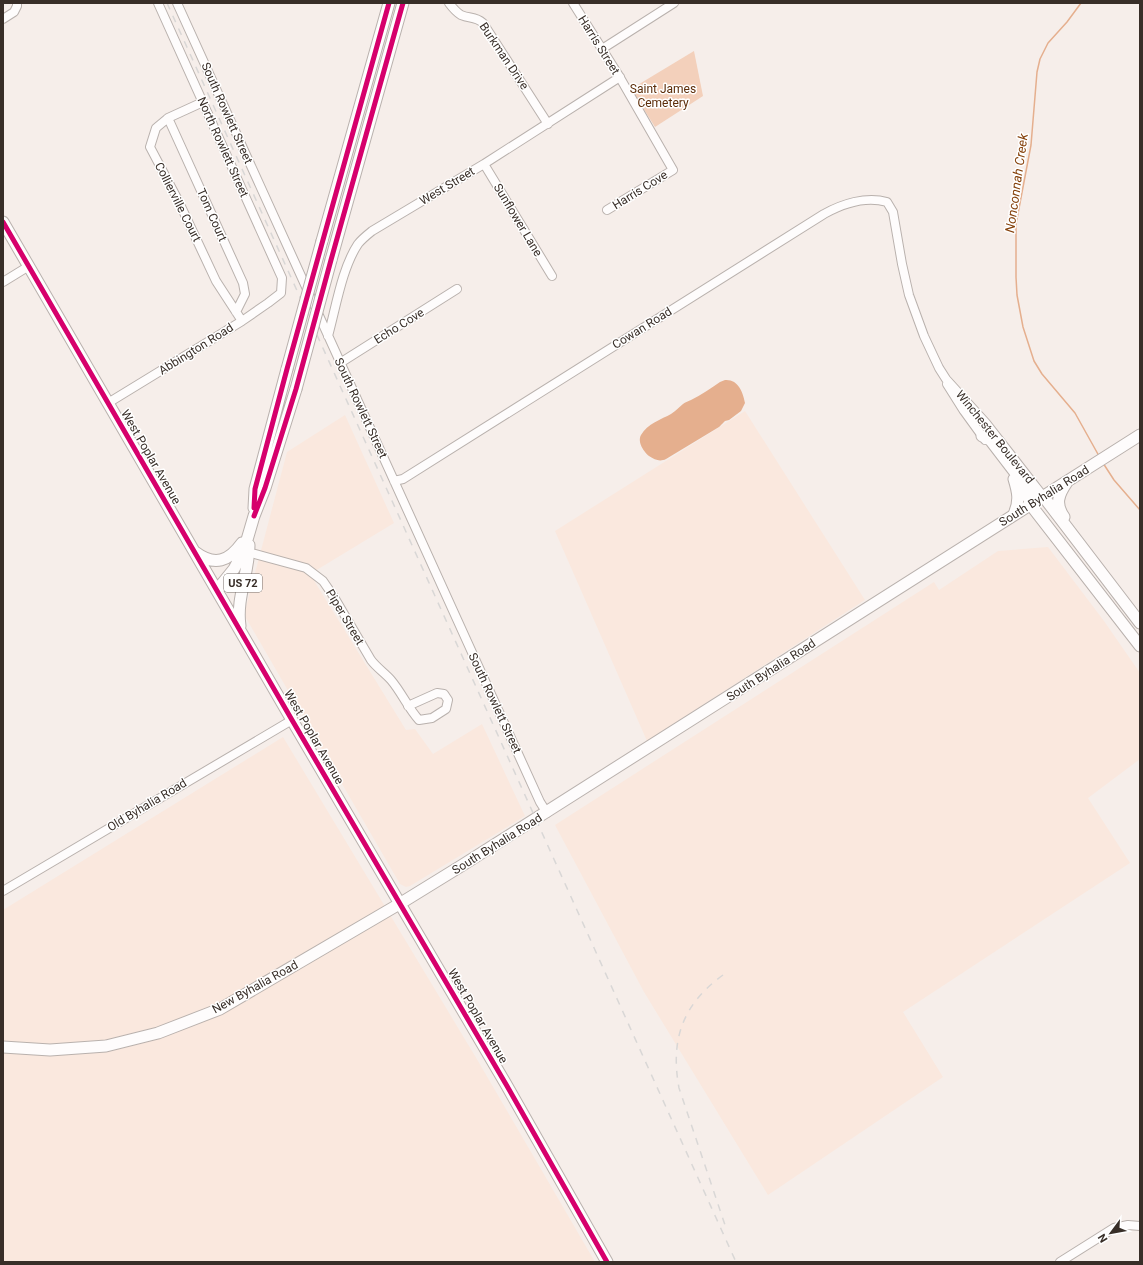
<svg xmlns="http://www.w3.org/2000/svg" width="1143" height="1265" font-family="Roboto,sans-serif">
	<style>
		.built { fill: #fae8de }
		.green { fill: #f3d0bb }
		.water { fill: #e5af8e }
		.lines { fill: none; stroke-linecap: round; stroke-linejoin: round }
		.stream { stroke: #e5af8e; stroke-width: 1.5 }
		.minor-casing { stroke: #b9b1ad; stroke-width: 10 }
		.major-casing { stroke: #b9b1ad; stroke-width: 13 }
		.minor { stroke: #fefcfc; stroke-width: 8 }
		.major { stroke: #fefcfc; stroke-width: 11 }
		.rail { stroke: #d9d7d6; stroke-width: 1.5; stroke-dasharray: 7 7; stroke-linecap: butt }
		.major-bridge-casing { stroke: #b9b1ad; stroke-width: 13; stroke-linecap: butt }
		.major-bridge { stroke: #fefcfc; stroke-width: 11 }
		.cycleway-casing { stroke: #fff; stroke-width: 8 }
		.cycleway { stroke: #d6006c; stroke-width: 5 }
		.labels { text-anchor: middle; stroke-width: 3; stroke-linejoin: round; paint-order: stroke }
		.shield { fill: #fff; stroke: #746d68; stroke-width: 1 }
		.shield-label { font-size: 11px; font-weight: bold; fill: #382e28 }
		.street-label { font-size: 12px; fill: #382e28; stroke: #fff }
		.park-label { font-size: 12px; fill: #5c2c08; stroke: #fff }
		.water-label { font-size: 13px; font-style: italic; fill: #85410b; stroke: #fff }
	</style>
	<rect width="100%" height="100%" fill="#f6eeea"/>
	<!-- built -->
	<path class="built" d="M745,411L865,600L647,741L555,531Z
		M345,415L394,523L310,574L406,730L415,729L433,754L482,724L525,816L410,886L406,887L400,884L246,618L245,611L287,452Z
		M1048,547L1104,621L1140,673V759L1088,798L1130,863L903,1012L943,1077L768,1195L644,992L555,825L934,582L939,590L998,551Z
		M283,737L478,1061L595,1262H3V910Z"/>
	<!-- green -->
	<path class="green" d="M694,51L703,96L655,127L631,89Z"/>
	<!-- water -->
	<path class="water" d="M725,380C738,379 743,392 745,403L741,411L729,420L725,421L719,427L666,459C660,462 655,460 649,456C644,452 637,442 641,435C647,424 662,419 671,414C676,411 679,407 683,404C685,402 689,401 691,400C701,395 711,388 720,382Z"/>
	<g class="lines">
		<!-- stream -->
		<path class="stream" d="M1081,3L1067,22L1048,43L1040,59L1037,72L1031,145L1016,224V277L1017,295L1023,327L1034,361L1042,374L1075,413L1099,456
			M1103,463L1114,480L1140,510"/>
		<!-- minor casing -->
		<g class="minor-casing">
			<path id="minor" d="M177,3L540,802L547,813
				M449,3C452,7 456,12 461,15C470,19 475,16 483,23L548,124
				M573,3L619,76L673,170L607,210
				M3,19L14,12L17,6V3
				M602,49L674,3
				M203,102L168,118L156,128L150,147L178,200L216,281L242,321
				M168,118L243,283L245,294L236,312
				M484,164L552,276
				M3,282L29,266
				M328,336C336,307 342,268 358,244C362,239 367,235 372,231L484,164L620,77
				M340,363L457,289
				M947,384L964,411L985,440
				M108,403L242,321L268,303L281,293L282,278L158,3
				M394,481L403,479L824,214C842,204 866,196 887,202L893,212L902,264L909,295L924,336L939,368L946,379L986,423L1043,496
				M1017,483L1030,504
				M244,551L306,568L323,581L334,597L371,660C377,668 385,673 391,680C402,693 408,708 419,720L432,718L446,709L448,700L444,694L437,693L408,706
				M3,891L292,720
				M1060,1262L1114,1228L1128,1225L1140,1226"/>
		</g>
		<!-- major casing -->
		<g class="major-casing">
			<path id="major" d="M3,222L292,720L507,1086L607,1262
				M322,241L389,3
				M331,260L403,3
				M982,436L987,437L991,441L1030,492L1034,495L1043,496
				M1014,479C1018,492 1020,501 1014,514
				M1043,496L1140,623
				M1030,504L1140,646
				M254,508L255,489L287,369
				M1064,517C1055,504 1058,495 1067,482
				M195,552C215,567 229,561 242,543
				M217,590L234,569L244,550L254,516L265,488L296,389
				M240,626C236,598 249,573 249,545
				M3,1047L50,1050L106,1046L158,1033L220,1009L401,903L461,866L1140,435"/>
		</g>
		<!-- minor -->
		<use href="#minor" class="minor"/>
		<!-- major -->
		<use href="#major" class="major"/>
		<!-- rail -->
		<path class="rail" d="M167,3L736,1262
			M723,975C683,1004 670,1039 679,1088L726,1228"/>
		<!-- major-bridge casing -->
		<g class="major-bridge-casing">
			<path id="major-bridge" d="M287,369L322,241
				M296,389L331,260"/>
		</g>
		<!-- major-bridge -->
		<use href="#major-bridge" class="major-bridge"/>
		<!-- cycleway casing -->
		<g class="cycleway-casing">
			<path id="cycleway" d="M3,222L292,720L507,1086L607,1262
				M254,508L255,489L287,369L389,3
				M254,516L265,488L296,389L331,260L403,3"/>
		</g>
		<!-- cycleway -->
		<use href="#cycleway" class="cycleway"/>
	</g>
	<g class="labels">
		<!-- shield labels -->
		<rect class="shield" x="224" y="574" width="38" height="18" rx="3"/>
		<g class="shield-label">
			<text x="243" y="587">US 72</text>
		</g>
		<!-- street labels -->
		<g class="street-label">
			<text transform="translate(599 45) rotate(58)" y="4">Harris Street</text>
			<text transform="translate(504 56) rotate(56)" y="4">Burkman Drive</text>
			<text transform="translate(227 113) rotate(66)" y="4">South Rowlett Street</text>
			<text transform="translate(223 147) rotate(66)" y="4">North Rowlett Street</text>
			<text transform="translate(447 186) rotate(-31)" y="4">West Street</text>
			<text transform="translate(640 190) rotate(-32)" y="4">Harris Cove</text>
			<text transform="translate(178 202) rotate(63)" y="4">Collierville Court</text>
			<text transform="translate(212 215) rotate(66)" y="4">Tom Court</text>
			<text transform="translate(518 220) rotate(59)" y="4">Sunflower Lane</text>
			<text transform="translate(399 326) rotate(-32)" y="4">Echo Cove</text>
			<text transform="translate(642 328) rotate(-32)" y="4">Cowan Road</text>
			<text transform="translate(196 349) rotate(-32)" y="4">Abbington Road</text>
			<text transform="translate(361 408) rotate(65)" y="4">South Rowlett Street</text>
			<text transform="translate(995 437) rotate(51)" y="4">Winchester Boulevard</text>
			<text transform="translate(151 457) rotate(60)" y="4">West Poplar Avenue</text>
			<text transform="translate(1044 496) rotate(-32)" y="4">South Byhalia Road</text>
			<text transform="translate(345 617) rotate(59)" y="4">Piper Street</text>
			<text transform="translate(771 670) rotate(-33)" y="4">South Byhalia Road</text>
			<text transform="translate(495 703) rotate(65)" y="4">South Rowlett Street</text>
			<text transform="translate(314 737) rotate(60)" y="4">West Poplar Avenue</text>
			<text transform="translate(147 805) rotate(-31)" y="4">Old Byhalia Road</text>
			<text transform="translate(497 844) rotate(-32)" y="4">South Byhalia Road</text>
			<text transform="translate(255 987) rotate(-29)" y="4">New Byhalia Road</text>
			<text transform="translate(478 1016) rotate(60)" y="4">West Poplar Avenue</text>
		</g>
		<!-- park labels -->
		<g class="park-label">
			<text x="663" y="93">Saint James<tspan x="663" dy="14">Cemetery</tspan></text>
		</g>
		<!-- water labels -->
		<g class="water-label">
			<text transform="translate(1016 183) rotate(-82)" y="5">Nonconnah Creek</text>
		</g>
	</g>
	<!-- border -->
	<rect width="1143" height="1265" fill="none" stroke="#382e28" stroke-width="8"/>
	<!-- north arrow -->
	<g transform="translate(1111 1233) rotate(238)" stroke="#ffffff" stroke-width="3" paint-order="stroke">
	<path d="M0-3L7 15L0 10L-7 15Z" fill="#382e28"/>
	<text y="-6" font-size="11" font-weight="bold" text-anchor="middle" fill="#382e28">N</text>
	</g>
</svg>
